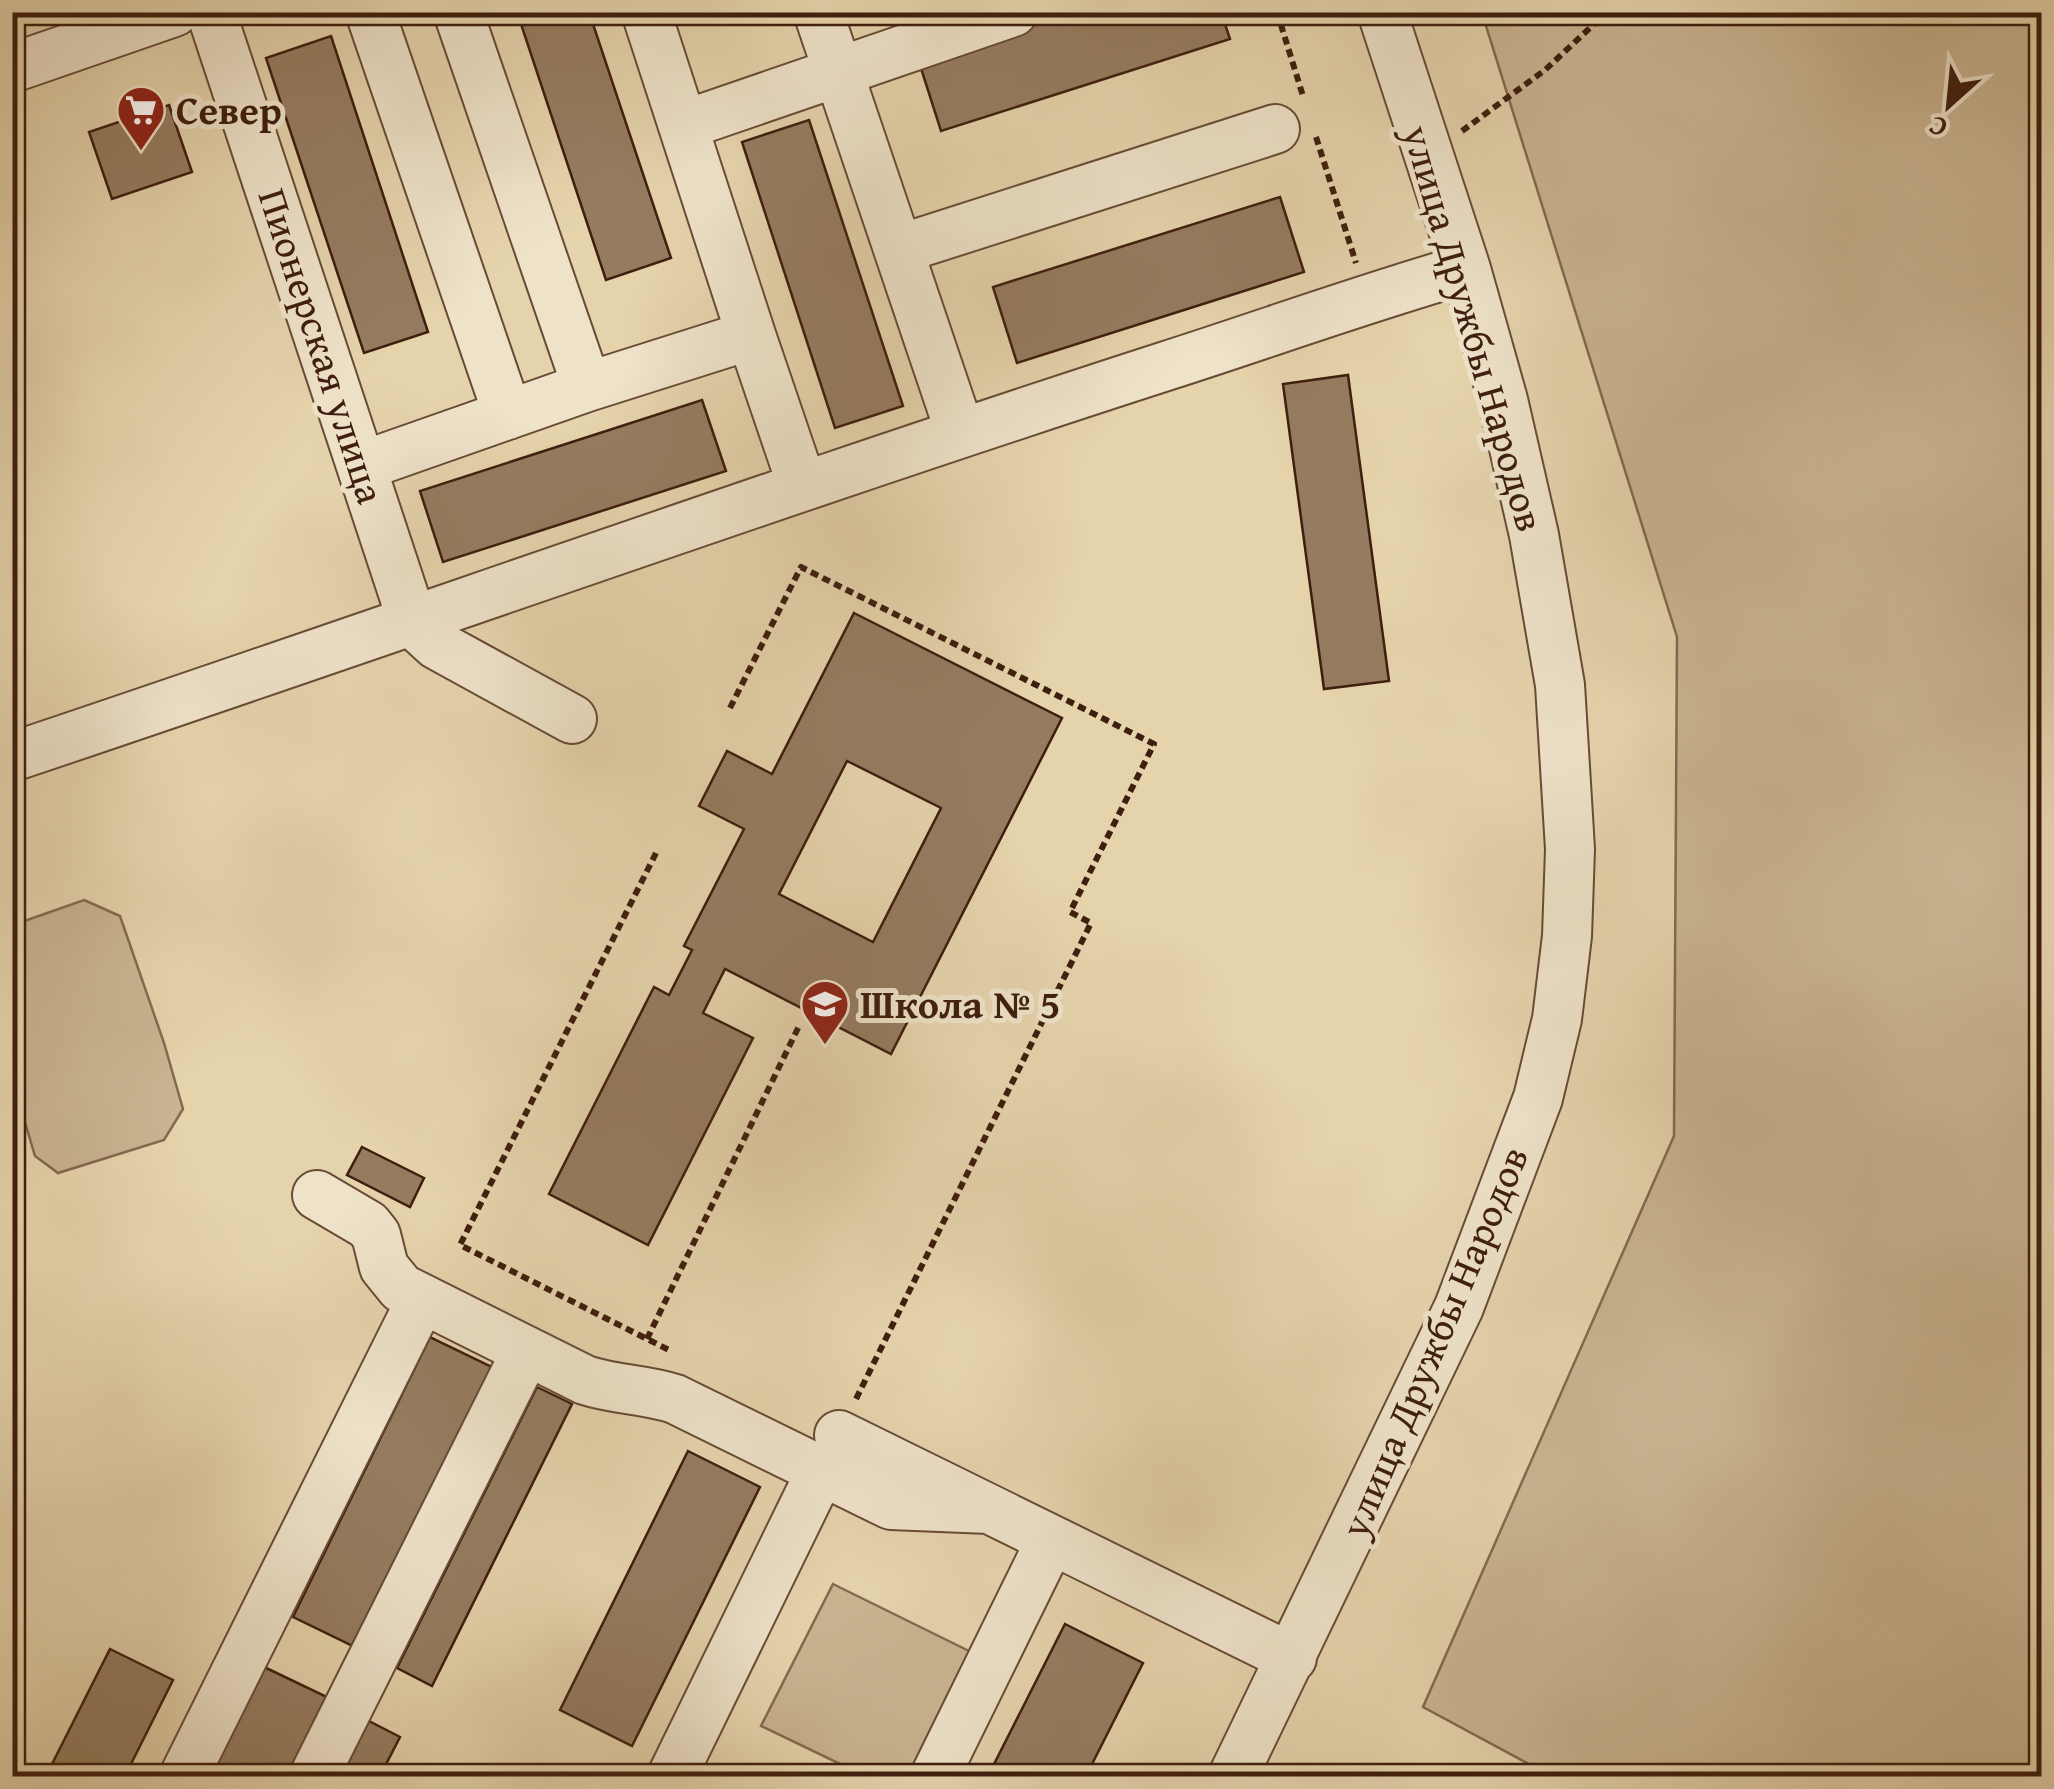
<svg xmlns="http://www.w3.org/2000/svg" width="2054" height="1789" font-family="'Gentium Book Plus',serif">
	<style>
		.green { fill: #c9b491; stroke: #846950; stroke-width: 2.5 }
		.building { fill: #957c60; stroke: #3e1e0e; stroke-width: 2.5; fill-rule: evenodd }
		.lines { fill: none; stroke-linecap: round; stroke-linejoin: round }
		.minor-casing { stroke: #684b36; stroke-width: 52 }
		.path { stroke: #3e1e0e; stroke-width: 6; stroke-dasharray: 8 5; stroke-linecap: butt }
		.minor { stroke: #eee2c9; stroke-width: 48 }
		.labels { text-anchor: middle; stroke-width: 10; stroke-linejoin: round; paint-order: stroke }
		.poi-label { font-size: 40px; font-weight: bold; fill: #3e1e0e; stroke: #eee2c9; text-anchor: start }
		.street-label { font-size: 40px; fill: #3e1e0e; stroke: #eee2c9 }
	</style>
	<rect width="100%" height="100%" fill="#e5d3ac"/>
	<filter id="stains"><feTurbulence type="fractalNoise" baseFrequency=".002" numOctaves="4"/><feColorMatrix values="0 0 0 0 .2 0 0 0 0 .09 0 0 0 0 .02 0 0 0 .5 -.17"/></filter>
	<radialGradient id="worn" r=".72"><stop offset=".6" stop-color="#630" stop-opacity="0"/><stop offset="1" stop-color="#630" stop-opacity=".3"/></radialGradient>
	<!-- green -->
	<path class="green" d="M1482,13H2041V1776H1551L1423,1707L1674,1136L1677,637Z
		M84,900L120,916L164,1043L183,1109L164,1140L58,1173L35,1156L13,1082V925Z
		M833,1584L971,1652L910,1776H865L761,1726Z"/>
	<!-- building -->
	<path class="building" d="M517,12H589L671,258L606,280Z
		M1074,12H1221L1230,39L941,131L919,62Z
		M331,36L428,332L364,353L266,58Z
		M169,105L192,172L112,199L89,132Z
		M809,120L903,406L835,428L742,142Z
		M1280,197L1304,272L1017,363L993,287Z
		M1348,375L1389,681L1324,689L1283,384Z
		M702,400L726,471L443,562L420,491Z
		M854,613L1062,718L891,1054L725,969L703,1013L753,1038L648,1245L549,1194L654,987L669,995L692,950L684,946L744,829L699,806L727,751L772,774ZM847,761L941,808L873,942L779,894Z
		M362,1147L424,1178L410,1207L347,1175Z
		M430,1337L494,1368L357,1648L293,1617Z
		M537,1387L572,1404L432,1686L397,1668Z
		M688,1451L760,1487L632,1746L560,1710Z
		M1065,1624L1143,1663L1086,1776H988Z
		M110,1649L173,1680L125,1776H46Z
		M262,1666L327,1697L287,1776H208Z
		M367,1720L400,1737L380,1776H339Z"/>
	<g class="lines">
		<!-- minor casing -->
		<g class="minor-casing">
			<path id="minor" d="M211,12L413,623L437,645L572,719
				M370,12L508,415
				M458,12L587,387
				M646,12L751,335
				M818,12L960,432
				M12,68L174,12
				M684,125L1013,12
				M900,249L1275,129
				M362,466L587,387L751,335L802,485
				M12,757C397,628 779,491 1166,366C1266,334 1365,298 1466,269
				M317,1195L368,1225L376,1235L384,1267L401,1288L585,1380C615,1390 645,1389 675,1399L891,1505L989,1509
				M839,1435L1292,1658
				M184,1776L421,1300
				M314,1776L526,1352
				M672,1776L821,1471
				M935,1776L1051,1540
				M1233,1776L1459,1307L1538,1098L1557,1019L1567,936L1570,849L1560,685L1534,535L1503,400L1466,269L1382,12"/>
		</g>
		<!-- path -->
		<path class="path" d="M1277,12L1303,96
			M1462,131L1545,70L1607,12
			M1316,137L1356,263
			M730,708L801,567L1154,744L1070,912L1091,923L856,1399
			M656,853L460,1245L671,1351
			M647,1339L800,1024"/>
		<!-- minor -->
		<use href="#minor" class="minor"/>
	</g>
	<!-- icons -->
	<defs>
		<g id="supermarket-pin" transform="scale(2.5)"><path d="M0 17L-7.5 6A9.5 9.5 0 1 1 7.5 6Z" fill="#8f2418" stroke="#eee2c9"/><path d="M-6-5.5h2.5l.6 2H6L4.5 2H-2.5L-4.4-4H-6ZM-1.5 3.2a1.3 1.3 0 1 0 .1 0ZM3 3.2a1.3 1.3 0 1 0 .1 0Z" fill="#fff"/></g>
		<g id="school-pin" transform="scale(2.5)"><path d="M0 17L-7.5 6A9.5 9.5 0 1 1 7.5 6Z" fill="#8f2418" stroke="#eee2c9"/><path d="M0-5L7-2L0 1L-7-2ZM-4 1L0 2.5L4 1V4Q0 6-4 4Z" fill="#fff"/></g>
	</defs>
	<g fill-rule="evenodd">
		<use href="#supermarket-pin" x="141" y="110"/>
		<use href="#school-pin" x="825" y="1004"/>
	</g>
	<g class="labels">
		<!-- poi labels -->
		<g class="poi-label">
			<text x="176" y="124">Север</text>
			<text x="860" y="1018">Школа № 5</text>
		</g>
		<!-- street labels -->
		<g class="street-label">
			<text transform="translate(1474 328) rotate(74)" y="14">улица Дружбы Народов</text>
			<text transform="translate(322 346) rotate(72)" y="14">Пионерская улица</text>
			<text transform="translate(1434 1342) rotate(-67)" y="14">улица Дружбы Народов</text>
		</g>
	</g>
	<!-- margin -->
	<rect width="2054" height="1789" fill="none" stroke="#e5d3ac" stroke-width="50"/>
	<rect x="15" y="15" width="2024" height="1759" fill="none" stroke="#3e1e0e" stroke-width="5"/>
	<rect x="25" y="25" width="2004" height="1739" fill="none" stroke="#3e1e0e" stroke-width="2.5"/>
	<!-- north arrow -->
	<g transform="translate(1949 105) rotate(207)" stroke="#eee2c9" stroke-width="8" paint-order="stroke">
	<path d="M0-8L18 38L0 25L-18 38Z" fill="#3e1e0e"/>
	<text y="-15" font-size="28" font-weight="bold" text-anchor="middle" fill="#3e1e0e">С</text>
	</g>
	<rect width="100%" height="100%" filter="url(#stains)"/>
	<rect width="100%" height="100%" fill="url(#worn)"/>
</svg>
